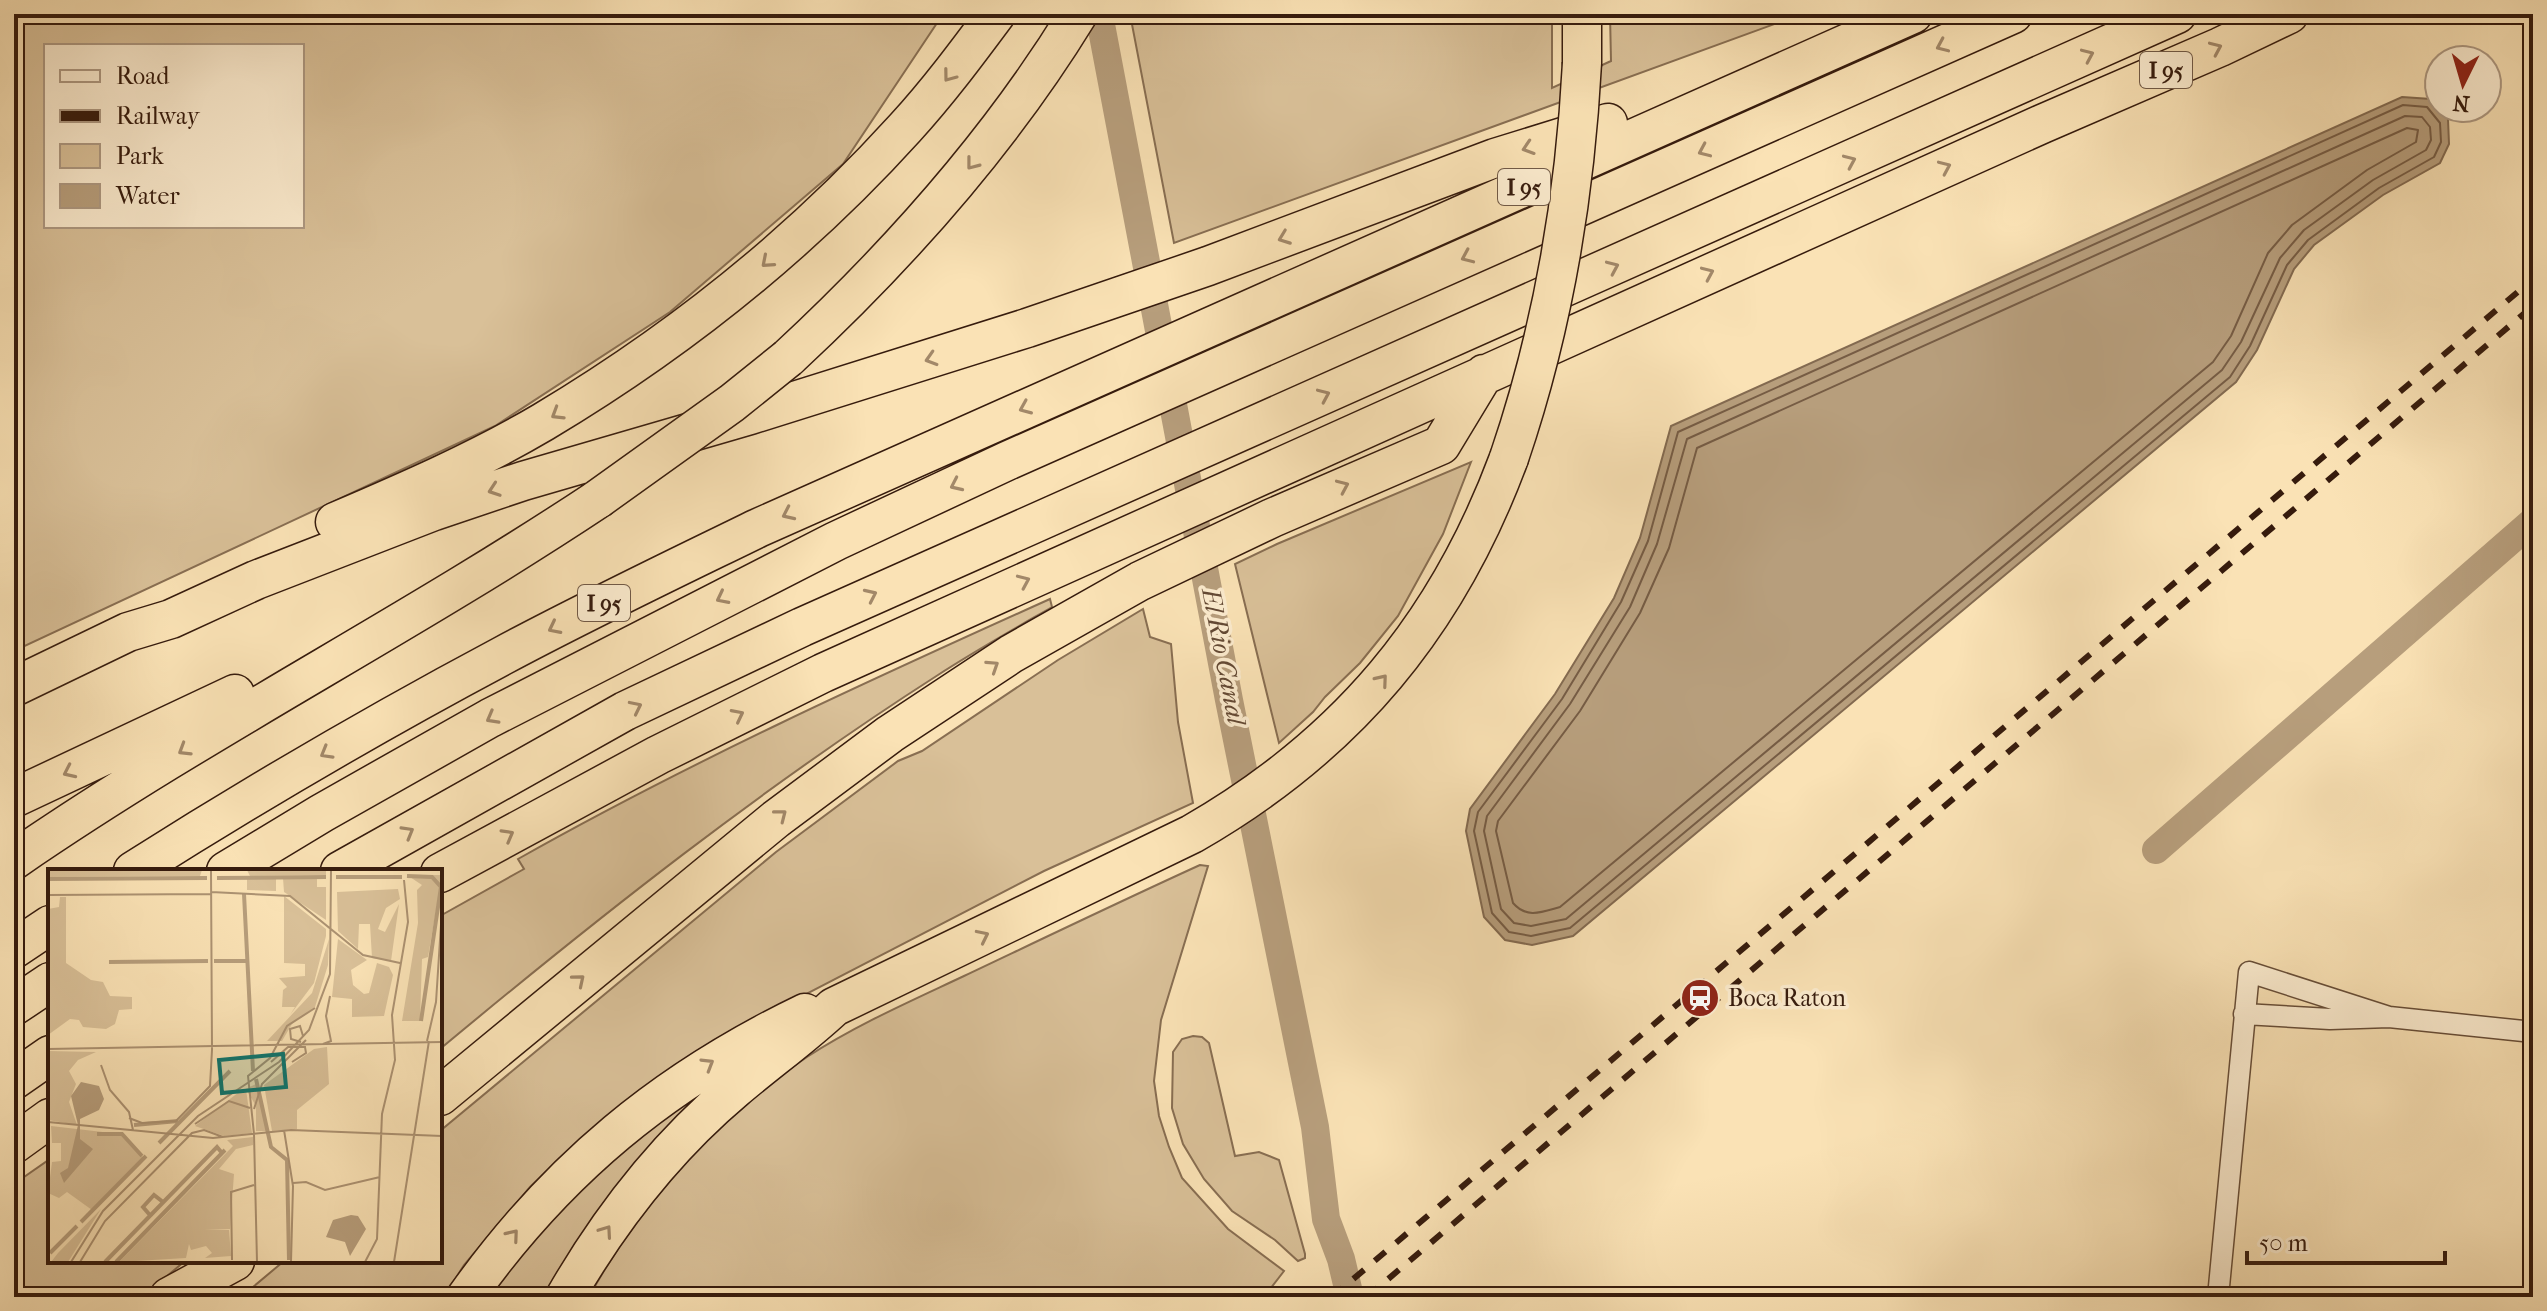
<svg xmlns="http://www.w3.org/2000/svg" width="2547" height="1311" font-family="'IM FELL French Canon',serif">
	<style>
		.green { fill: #d9c098; stroke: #886e52; stroke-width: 2; fill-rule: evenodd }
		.water { fill: #b79e7c; stroke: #836a50; stroke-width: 2 }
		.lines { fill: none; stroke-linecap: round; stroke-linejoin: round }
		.shore { stroke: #765c44; stroke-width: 2 }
		.canal { stroke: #b79e7c; stroke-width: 28 }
		.minor-casing { stroke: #674d37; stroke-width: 23 }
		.motorway-casing { stroke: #361b0d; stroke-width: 41 }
		.minor { stroke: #fceccf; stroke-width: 20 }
		.motorway { stroke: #fae2b5; stroke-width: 38 }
		.rail { stroke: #361b0d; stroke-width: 6; stroke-dasharray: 14 14; stroke-linecap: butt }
		.motorway-bridge-casing { stroke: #361b0d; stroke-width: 41; stroke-linecap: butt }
		.motorway-bridge { stroke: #fae2b5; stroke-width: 38 }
		.oneway { stroke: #a28869 }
		.labels { text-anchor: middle; stroke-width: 7; stroke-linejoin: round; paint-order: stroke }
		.shield { fill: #fceccf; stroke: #715a47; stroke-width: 2 }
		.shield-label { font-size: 22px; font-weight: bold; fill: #361b0d }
		.poi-label { font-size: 24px; fill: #361b0d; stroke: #fceccf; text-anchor: start }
		.water-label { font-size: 26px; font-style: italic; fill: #634934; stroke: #fceccf }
		.inset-river { fill: none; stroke: #b79e7c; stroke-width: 4 }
		.inset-road { fill: none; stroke: #ac9272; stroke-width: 2 }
		.view { fill: #0f766e; fill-opacity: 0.15; stroke: #0f766e; stroke-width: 4 }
		.inset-edge { fill: none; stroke: #361b0d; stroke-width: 4 }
	</style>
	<rect width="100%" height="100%" fill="#fae2b5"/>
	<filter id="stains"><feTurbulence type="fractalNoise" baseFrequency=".0025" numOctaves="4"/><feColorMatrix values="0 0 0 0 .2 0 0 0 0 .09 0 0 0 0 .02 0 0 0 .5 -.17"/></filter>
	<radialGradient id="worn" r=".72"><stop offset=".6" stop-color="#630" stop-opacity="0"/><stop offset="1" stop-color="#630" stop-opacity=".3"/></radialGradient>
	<!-- green -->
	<path class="green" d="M14,14H943L843,164L670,312L495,426L14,651ZM46,46H302V226H46Z
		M1130,14H1552V88L1611,61L1610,14H1802L1174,243Z
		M1471,462L1443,534L1398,616L1360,663L1325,697L1313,712L1279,743L1235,564L1277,544Z
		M1050,599L1052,607C1014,629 975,651 938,675C763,787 600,916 440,1049V916L524,869L518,859C690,762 870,680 1050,599Z
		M1143,609L1150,637L1171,644L1178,722L1193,803L1044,871L723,1037L656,1079L575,1144L530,1187L464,1265L444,1297H241L284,1261H440V1131L776,852L898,761L922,751L1058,660Z
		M1200,865L1208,866L1161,1020L1154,1081L1159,1116L1169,1147L1182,1178L1228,1229L1284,1271L1264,1297H589C638,1206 721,1114 807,1057C856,1025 911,1001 964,976C1042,939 1121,901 1200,865Z
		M1193,1036L1202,1037L1209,1043L1235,1156L1259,1152L1279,1160L1305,1254V1258L1298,1261L1275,1240L1232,1211L1204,1179L1183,1144L1172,1108L1173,1052L1182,1039Z
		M701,1091L707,1100L552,1297H490C525,1245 568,1194 617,1154C644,1132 673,1112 701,1091Z
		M50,1159V1261H185L142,1297H14V1184Z"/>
	<!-- water -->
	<path class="water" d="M2402,97L2431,99L2448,119L2449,144L2440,163L2383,195L2314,245L2294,269L2257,350L2236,382L1573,936L1532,945L1505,940L1484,917L1466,831L1470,809L1555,694L1614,598L1640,538L1671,426Z"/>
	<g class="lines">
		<!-- shore -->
		<path class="shore" d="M2403,105L2427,107L2440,123L2441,142L2434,157L2379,188L2308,240L2287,265L2250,346L2230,377L1570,928L1531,936L1509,932L1492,913L1474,831L1478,812L1562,699L1621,602L1648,541L1678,432Z
			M2405,116L2422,117L2430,127L2431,140L2426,150L2373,180L2304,230L2280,258L2241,342L2222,370L1566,919L1531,926L1514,923L1501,909L1484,831L1487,816L1570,704L1630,607L1657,544L1687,439Z
			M2407,128L2418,130L2416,142L2367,170L2292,225L2268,253L2231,336L2213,362L1560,907C1542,912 1527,919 1513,903L1496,831L1498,821L1580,711L1640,613L1669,548L1697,448Z"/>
		<!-- canal -->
		<path class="canal" d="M1099,14L1229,700L1315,1127L1326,1219L1341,1259L1350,1297
			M2156,850L2533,521"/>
		<!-- minor casing -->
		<g class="minor-casing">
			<path id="minor" d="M2244,1014L2330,1019L2389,1017L2533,1032
				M2218,1297L2249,972L2389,1017"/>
		</g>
		<!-- motorway casing -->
		<g class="motorway-casing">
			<path id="motorway" d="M1582,14V63
				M788,358C899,255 999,143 1078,14
				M335,522C405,492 477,461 543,422C677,342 800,244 905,128C938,92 967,53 996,14
				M14,687L128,632L171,619L256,580L434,511L523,481L750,415L1027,328L1208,266L1495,158L1608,123
				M14,798L235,694
				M14,860C203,730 407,626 598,499
				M133,871C253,795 376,723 502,656C586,611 672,570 758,528L1913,14
				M226,871L322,813L490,718L836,541L1007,461L2013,14
				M340,871L625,711L802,627L2177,14
				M440,873L658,755L823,673L2042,124L2220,47L2289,14
				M14,949L50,925
				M14,1006L50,982
				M14,1080L50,1055
				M440,1096L776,819L890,734L1011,654L1140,581L1272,518L1441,445L1484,374
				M14,1144L50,1118
				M169,1297L235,1261
				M466,1297C557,1169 664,1081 805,1013
				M565,1297C610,1219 666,1147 735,1089C768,1061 803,1036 834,1007L1192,834C1347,745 1447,625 1509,458"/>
		</g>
		<!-- minor -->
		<use href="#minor" class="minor"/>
		<!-- motorway -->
		<use href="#motorway" class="motorway"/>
		<!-- rail -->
		<path class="rail" d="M1332,1297L2533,279
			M1367,1297L2533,306"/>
		<!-- motorway-bridge casing -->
		<g class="motorway-bridge-casing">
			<path id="motorway-bridge" d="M1509,458C1553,329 1575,198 1582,63
				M598,499L732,403L788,358"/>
		</g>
		<!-- motorway-bridge -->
		<use href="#motorway-bridge" class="motorway-bridge"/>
	</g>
	<!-- one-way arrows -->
	<defs><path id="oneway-chevron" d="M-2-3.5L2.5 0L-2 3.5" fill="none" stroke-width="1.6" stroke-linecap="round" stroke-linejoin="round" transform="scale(2)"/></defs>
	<g class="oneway">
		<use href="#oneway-chevron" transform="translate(1942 46) rotate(156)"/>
		<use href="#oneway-chevron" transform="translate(2216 48) rotate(-24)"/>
		<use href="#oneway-chevron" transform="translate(2088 55) rotate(-24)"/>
		<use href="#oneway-chevron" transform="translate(949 76) rotate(127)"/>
		<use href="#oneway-chevron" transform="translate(1528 148) rotate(162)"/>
		<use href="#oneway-chevron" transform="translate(1704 151) rotate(156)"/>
		<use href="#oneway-chevron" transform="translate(1850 161) rotate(-24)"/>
		<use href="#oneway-chevron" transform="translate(972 164) rotate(128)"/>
		<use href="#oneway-chevron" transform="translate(1945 167) rotate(-24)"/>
		<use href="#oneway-chevron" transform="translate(1284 238) rotate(159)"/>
		<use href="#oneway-chevron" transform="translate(1467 257) rotate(156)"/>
		<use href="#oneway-chevron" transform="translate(767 262) rotate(139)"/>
		<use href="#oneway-chevron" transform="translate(1613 267) rotate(-24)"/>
		<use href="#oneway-chevron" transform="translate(1708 273) rotate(-24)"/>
		<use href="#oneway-chevron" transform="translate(931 359) rotate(163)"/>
		<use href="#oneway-chevron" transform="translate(1324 395) rotate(-24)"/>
		<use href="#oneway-chevron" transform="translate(1025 408) rotate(157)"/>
		<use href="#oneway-chevron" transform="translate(557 414) rotate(148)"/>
		<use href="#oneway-chevron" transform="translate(956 485) rotate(155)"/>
		<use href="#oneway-chevron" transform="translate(1343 486) rotate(-24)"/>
		<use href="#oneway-chevron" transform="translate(494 490) rotate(161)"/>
		<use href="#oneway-chevron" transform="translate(788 514) rotate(155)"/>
		<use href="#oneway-chevron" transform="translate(1024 581) rotate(-24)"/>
		<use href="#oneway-chevron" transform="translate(871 595) rotate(-25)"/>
		<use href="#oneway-chevron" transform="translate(722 598) rotate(153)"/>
		<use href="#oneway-chevron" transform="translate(554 628) rotate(153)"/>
		<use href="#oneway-chevron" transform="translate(993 666) rotate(-33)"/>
		<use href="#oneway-chevron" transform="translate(1382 680) rotate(-50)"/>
		<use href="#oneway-chevron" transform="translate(636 707) rotate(-26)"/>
		<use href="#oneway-chevron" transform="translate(738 715) rotate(-27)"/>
		<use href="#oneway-chevron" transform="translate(492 718) rotate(151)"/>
		<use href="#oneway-chevron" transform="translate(184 750) rotate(148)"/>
		<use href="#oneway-chevron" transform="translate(326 753) rotate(150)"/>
		<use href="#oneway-chevron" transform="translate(69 772) rotate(155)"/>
		<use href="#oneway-chevron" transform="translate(781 815) rotate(-38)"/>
		<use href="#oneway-chevron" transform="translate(408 832) rotate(-30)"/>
		<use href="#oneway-chevron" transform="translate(508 835) rotate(-29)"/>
		<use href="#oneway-chevron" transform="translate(983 936) rotate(-26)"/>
		<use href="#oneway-chevron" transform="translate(579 980) rotate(-40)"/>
		<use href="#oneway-chevron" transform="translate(708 1064) rotate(-31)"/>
		<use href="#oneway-chevron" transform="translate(606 1231) rotate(-55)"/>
		<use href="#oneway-chevron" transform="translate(513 1235) rotate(-50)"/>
	</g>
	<!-- icons -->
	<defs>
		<g id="station-disc" transform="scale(2)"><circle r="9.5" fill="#8f2418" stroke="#fceccf"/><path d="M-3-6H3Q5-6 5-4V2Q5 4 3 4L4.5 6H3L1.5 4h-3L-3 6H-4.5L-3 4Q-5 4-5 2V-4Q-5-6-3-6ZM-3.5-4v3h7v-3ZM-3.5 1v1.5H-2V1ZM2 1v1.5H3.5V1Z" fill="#fff"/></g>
	</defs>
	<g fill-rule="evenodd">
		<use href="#station-disc" x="1700" y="998"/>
	</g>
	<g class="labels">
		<!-- shield labels -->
		<g class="shield">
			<rect x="2140" y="52" width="52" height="36" rx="6"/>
			<rect x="1498" y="169" width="52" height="36" rx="6"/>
			<rect x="578" y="585" width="52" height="36" rx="6"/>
		</g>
		<g class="shield-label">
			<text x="2166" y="78">I 95</text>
			<text x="1524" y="195">I 95</text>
			<text x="604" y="611">I 95</text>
		</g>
		<!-- poi labels -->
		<g class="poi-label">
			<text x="1728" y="1006">Boca Raton</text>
		</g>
		<!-- water labels -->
		<g class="water-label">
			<text transform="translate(1224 656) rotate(79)" y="9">El Rio Canal</text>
		</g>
	</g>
	<!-- overview -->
	<g transform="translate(48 869)">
		<rect width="394" height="394" fill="#fae2b5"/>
		<path d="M0,1H154L152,7L0,8ZM199,1H278V6L202,7ZM359,6H394L380,88L374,90L372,152H354L370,54L369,21L374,16ZM228,9V22L199,21V9ZM235,9H269V18H278V51L236,23ZM350,20L352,30L338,39L330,60L337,63L351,35L343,92L324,89L322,55H311L310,80L290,62L289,23ZM236,27L278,60V67L266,114L242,146L247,138H234L235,121L239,118L231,109L257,107V95L236,94ZM12,28H18V94L43,111L55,113L62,127L84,128V140L71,141L67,155L58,160L35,158L31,151L22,150L0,166V40L11,38ZM281,70L280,96L267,138L244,155L234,172H219L264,124ZM290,70L319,91L303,101L305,116L316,125L321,124L329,94L341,98L345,106L336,147L304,148V130L284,128ZM279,178L281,215L249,241V260L224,262L216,216L266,180ZM0,182L48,183L30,191L21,202L28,215L21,233L29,256L0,251ZM208,215L220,262H208V237L198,220L204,264L176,267L147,257L191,223ZM3,257L72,265L96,289L44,341L19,323L11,329L0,324L4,293L13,292V274H4ZM205,268V276L188,280L171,300L186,305L182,360L156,361H181L183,387L157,389L164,384L158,377L143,381L141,375L138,389L71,393L185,277L179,271ZM53,340L20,393H3L10,384Z" fill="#d9c098"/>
		<path d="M33,213L51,217L56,230L51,241L32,250V270L45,280L16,314L12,304L20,299L30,256L23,227ZM303,346L310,347L318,360L302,387L297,373L278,368L285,351Z" fill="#b79e7c"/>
		<path class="inset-river" d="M359,7L384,8L393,18L373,152M288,8H354M169,9L278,8M0,10L159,9M196,25L205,202M166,92H198M61,93L160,92M208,210L223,278L239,291L241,391M86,256L130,252M49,265H74L94,287M111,274L182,202M101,345L95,338L106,326L115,333M33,353L98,287M2,384L29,357M57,393L169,278L174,284M68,393L177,281"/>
		<path class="inset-road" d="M163,1L164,181M163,23L242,27L315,86L352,94M0,26L163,25M379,172L388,133L394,40M253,173L243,170L242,160L252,157L255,167M275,175L283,172L278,147L282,127M0,180L394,173M223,193L240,178H257L258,184L244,193M53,196L62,221L81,243L85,261M206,240L214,215L258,171M81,249L94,254L128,252L162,217L164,181M0,253L165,269L243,261L394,267M147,255L181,232L202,239M236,261L245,317L243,393M206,265L209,393M206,265L200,207L222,189L239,157L267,139M245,314L258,313L277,321L332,308M184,391L183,323L206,316M23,393L55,342L150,247L231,193L261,161L282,105L283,1M32,393L57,352L144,264L156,261L175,268M121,393H208M317,393L329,370L334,245L347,191L344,146L360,53L356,11M346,393L381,172"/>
		<path class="view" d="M235,185L238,218L174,224L171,191Z"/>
		<rect width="394" height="394" class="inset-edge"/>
	</g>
	<!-- margin -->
	<rect width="2547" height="1311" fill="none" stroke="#fae2b5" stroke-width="48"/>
	<rect x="16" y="16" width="2515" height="1279" fill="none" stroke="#361b0d" stroke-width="4"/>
	<rect x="24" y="24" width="2499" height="1263" fill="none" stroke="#361b0d" stroke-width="2"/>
	<!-- legend -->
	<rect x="44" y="44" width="260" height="184" fill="#fceccf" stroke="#ad9881" stroke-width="2"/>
	<rect x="60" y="70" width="40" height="12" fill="#fceccf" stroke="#ad9881" stroke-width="2"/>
	<text x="116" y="84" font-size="24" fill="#361b0d">Road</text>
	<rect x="60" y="110" width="40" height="12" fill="#361b0d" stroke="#ad9881" stroke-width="2"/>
	<text x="116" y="124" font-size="24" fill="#361b0d">Railway</text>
	<rect x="60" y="144" width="40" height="24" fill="#d9c098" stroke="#ad9881" stroke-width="2"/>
	<text x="116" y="164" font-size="24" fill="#361b0d">Park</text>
	<rect x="60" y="184" width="40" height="24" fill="#b79e7c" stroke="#ad9881" stroke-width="2"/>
	<text x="116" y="204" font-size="24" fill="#361b0d">Water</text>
	<!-- north arrow -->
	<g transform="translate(2463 84) rotate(185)"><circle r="38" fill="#fceccf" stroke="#ad9881" stroke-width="2"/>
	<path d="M0-6L14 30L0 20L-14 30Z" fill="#8f2418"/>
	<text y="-12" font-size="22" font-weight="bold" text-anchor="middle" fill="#361b0d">N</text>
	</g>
	<!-- scale -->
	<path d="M2247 1251v12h198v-12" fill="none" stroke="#361b0d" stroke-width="4"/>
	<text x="2259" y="1251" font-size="24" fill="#361b0d" stroke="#fceccf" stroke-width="6" paint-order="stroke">50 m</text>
	<rect width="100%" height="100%" filter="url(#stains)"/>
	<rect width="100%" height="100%" fill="url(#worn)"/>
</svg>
